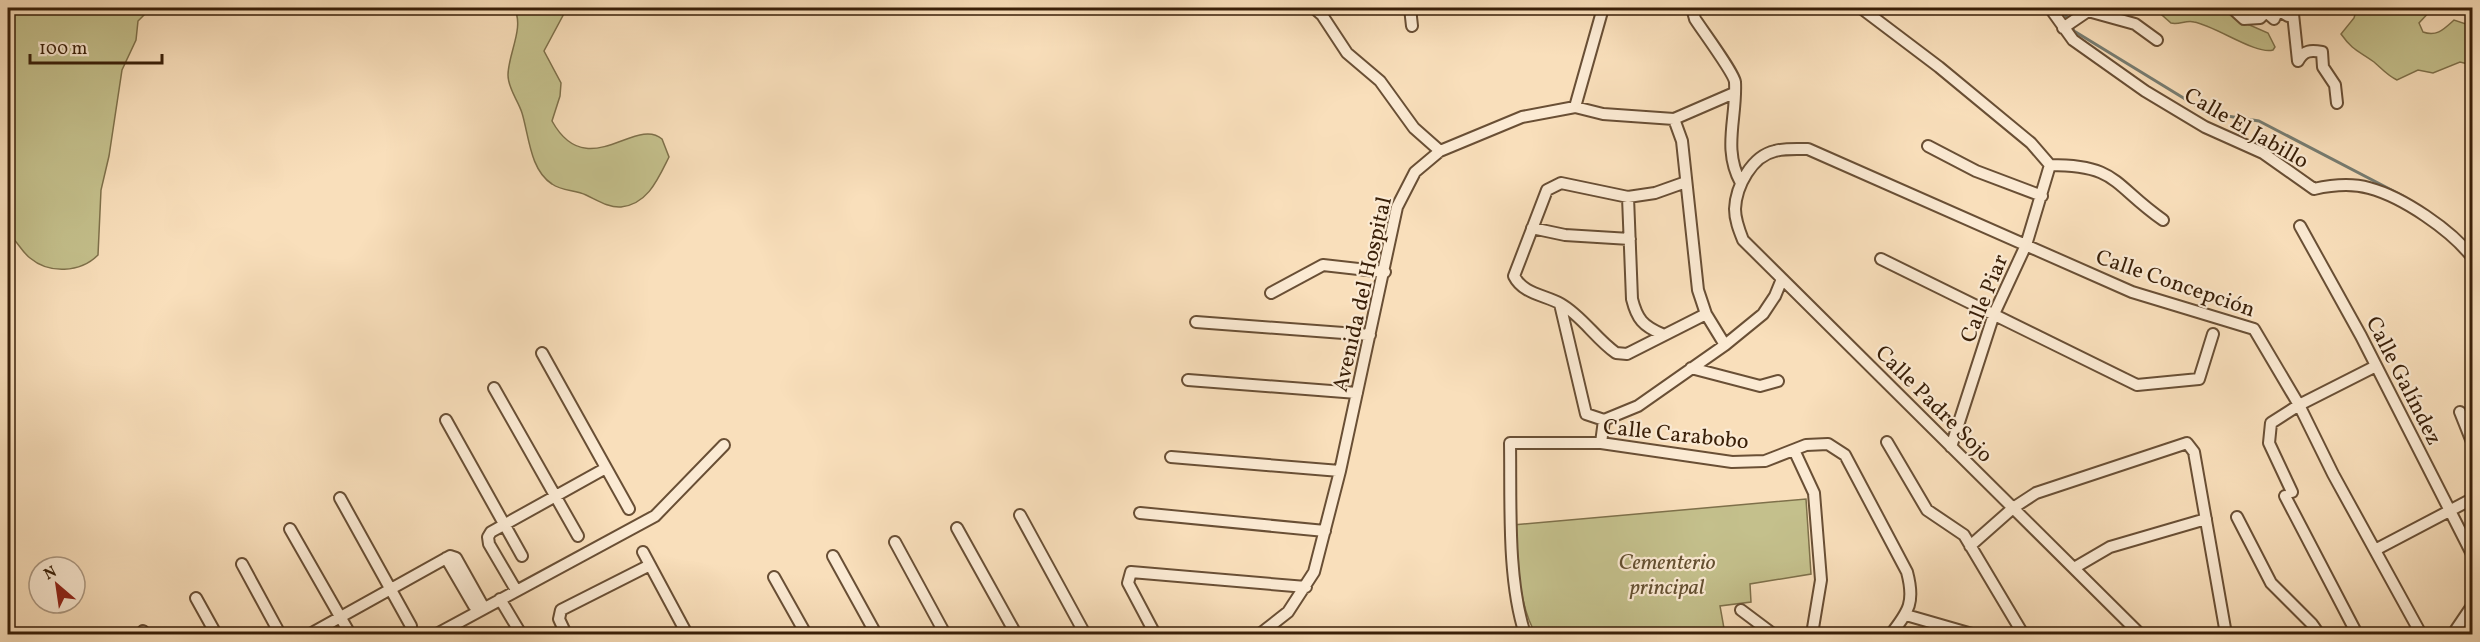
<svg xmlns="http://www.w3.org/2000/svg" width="2480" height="642" font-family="Vollkorn,serif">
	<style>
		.green { fill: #c4c08c; stroke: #7e704a; stroke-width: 1.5 }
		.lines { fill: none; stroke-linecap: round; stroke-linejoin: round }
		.stream { stroke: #777d72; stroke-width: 3 }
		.street-casing { stroke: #694f35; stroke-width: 14 }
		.street { stroke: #fbead3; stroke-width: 10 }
		.labels { text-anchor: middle; stroke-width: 4.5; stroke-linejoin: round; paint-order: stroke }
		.street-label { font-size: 22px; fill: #391f08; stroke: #fbead3 }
		.park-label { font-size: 22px; font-style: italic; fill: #634f30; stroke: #fbead3 }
	</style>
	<rect width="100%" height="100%" fill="#f9dfbb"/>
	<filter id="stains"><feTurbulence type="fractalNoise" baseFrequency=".00333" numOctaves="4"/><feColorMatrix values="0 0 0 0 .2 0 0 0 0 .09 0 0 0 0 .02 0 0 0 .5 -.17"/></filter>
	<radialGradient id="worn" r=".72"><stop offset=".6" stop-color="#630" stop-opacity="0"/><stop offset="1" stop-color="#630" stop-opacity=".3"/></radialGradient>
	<!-- green -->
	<path class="green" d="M8,8H151L138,21L136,40L122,70L109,156L101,190L98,255C80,273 49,274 30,258C21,251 17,240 8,234Z
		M514,8H567L544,51L561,83L560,96L552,121C587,184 635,116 662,139L669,157C658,179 648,204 621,207C609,208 597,200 586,195C575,190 562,191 552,184C530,170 529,136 522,113C518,100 508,89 508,75C508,54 525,27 514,8Z
		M2154,8H2225L2236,19L2268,33L2275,47L2273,50C2256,55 2216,26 2194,22C2186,20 2179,25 2171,23Z
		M2357,8H2433L2419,23L2423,32C2437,37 2444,29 2454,20L2472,26V65L2460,62L2433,73L2418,70L2397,80C2388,76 2382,69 2374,62C2359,51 2353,51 2341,34L2354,18Z
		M1806,499L1811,574L1750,584L1751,602L1720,606L1725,634H1536C1519,608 1517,557 1513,525Z"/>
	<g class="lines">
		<!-- stream -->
		<path class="stream" d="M2062,8L2074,31L2208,113L2259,121L2403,196
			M2444,223L2457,234"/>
		<!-- street casing -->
		<g class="street-casing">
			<path id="street" d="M1314,8L1322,15L1347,53L1380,81L1414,128L1440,151
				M1410,8L1412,26
				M1692,8L1695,19C1702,30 1734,73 1735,82C1737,118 1722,149 1741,183
				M1861,8L1939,67L2031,143L2050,165
				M2050,8L2073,40L2145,91L2205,127L2263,153L2314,189C2332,185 2351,183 2369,188C2403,197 2451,230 2472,257
				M2232,8L2244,19L2260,18L2266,12L2274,19L2278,10L2288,16L2293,14L2298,61C2304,50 2311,50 2322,52L2323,67L2335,85L2337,103
				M2063,28L2088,11L2135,24L2157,40
				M1575,107L1603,8
				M1674,119L1682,141L1698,290L1706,314L1725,345
				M1928,146L1976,171L2042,196
				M2050,165C2118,165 2113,185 2163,220
				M1686,182L1655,193L1628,197L1561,183L1547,190L1514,276C1523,294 1545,295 1561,304C1582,316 1596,339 1616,353L1627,354L1706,314
				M1628,197L1632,299C1637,319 1643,326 1662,334
				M2300,226L2361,336L2472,554
				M1532,228L1565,235L1630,239
				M1881,259L2137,385L2199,379L2213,334
				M1271,293L1323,265L1385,272
				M1560,304L1586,414L1604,420L1638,406L1725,345L1763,314L1775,296L1782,279
				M1196,322L1370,335
				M542,353L629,509
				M1691,368L1760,386L1778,381
				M1188,380L1357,393
				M494,388L578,536
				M2460,412L2472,442
				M446,420L522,556
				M1887,442L1927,510L1964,535L2023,634
				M1601,443L1604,420
				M1951,447L1994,314L2026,245L2050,165
				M1794,450L1814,493L1821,580L1812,634
				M1171,457L1340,471
				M2292,492L2269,443L2271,423L2299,405L2376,366
				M2285,496L2357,634
				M340,498L411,626
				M1140,513L1325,531
				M1020,515L1085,634
				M2237,517L2271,583L2312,624L2319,634
				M957,528L1016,634
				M290,529L350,634
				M895,542L945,634
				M1970,546L2013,508L2036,493L2187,443L2194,452L2226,634
				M2375,550L2472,499
				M643,552L687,634
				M833,556L876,634
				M446,558L474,606
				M242,564L280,634
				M2074,568L2110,547L2206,519
				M774,577L806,634
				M516,590L489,544L488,537L491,532L606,468
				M196,598L216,634
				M500,599L521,634
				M1741,610L1773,634
				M1906,615L1972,634
				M143,631L145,634
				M310,634L450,556L456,558L484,608
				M437,634L655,516L724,445
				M566,634L559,619L561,610L650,565
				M1155,634L1128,583L1131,572L1306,587
				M1260,634L1288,612L1314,572L1340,471L1397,207L1415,172L1440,151L1522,117L1575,107L1603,114L1674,119L1734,93
				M1525,634C1507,579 1511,502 1510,443H1601L1732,462L1765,461L1806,445L1828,444L1845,455L1907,572C1915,602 1909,611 1891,634
				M2140,634L1743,240C1739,230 1735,220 1735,209C1736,186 1752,156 1775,151C1785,148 1797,149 1808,149L2132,292L2254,329L2299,405L2333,474L2421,634
				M2453,634L2472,606"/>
		</g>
		<!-- street -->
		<use href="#street" class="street"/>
	</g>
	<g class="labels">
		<!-- street labels -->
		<g class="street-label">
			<text transform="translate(2247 127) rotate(30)" y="8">Calle El Jabillo</text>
			<text transform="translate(2176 282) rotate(19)" y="8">Calle Concepción</text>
			<text transform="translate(1361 294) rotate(-77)" y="8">Avenida del Hospital</text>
			<text transform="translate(1983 298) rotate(-68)" y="8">Calle Piar</text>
			<text transform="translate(2405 380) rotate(63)" y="8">Calle Galíndez</text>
			<text transform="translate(1935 403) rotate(45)" y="8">Calle Padre Sojo</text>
			<text transform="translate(1676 433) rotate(6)" y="8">Calle Carabobo</text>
		</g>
		<!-- park labels -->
		<g class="park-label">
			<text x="1667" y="569">Cementerio<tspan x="1667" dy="25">principal</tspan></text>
		</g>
	</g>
	<!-- margin -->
	<rect width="2480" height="642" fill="none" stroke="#f9dfbb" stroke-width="30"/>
	<rect x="9" y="9" width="2462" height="624" fill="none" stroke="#391f08" stroke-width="3"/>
	<rect x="15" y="15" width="2450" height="612" fill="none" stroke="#391f08" stroke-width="1.5"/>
	<!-- north arrow -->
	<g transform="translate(57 585) rotate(331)"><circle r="28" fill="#fbead3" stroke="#ad9982" stroke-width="1.5"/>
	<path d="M0-4.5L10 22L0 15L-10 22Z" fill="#8f2418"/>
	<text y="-9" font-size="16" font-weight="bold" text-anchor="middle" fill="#391f08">N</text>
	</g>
	<!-- scale -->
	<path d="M30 54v9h132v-9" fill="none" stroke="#391f08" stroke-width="3"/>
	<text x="39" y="54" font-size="18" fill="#391f08" stroke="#fbead3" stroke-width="4.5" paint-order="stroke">100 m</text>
	<rect width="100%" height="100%" filter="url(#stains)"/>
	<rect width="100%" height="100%" fill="url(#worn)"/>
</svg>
